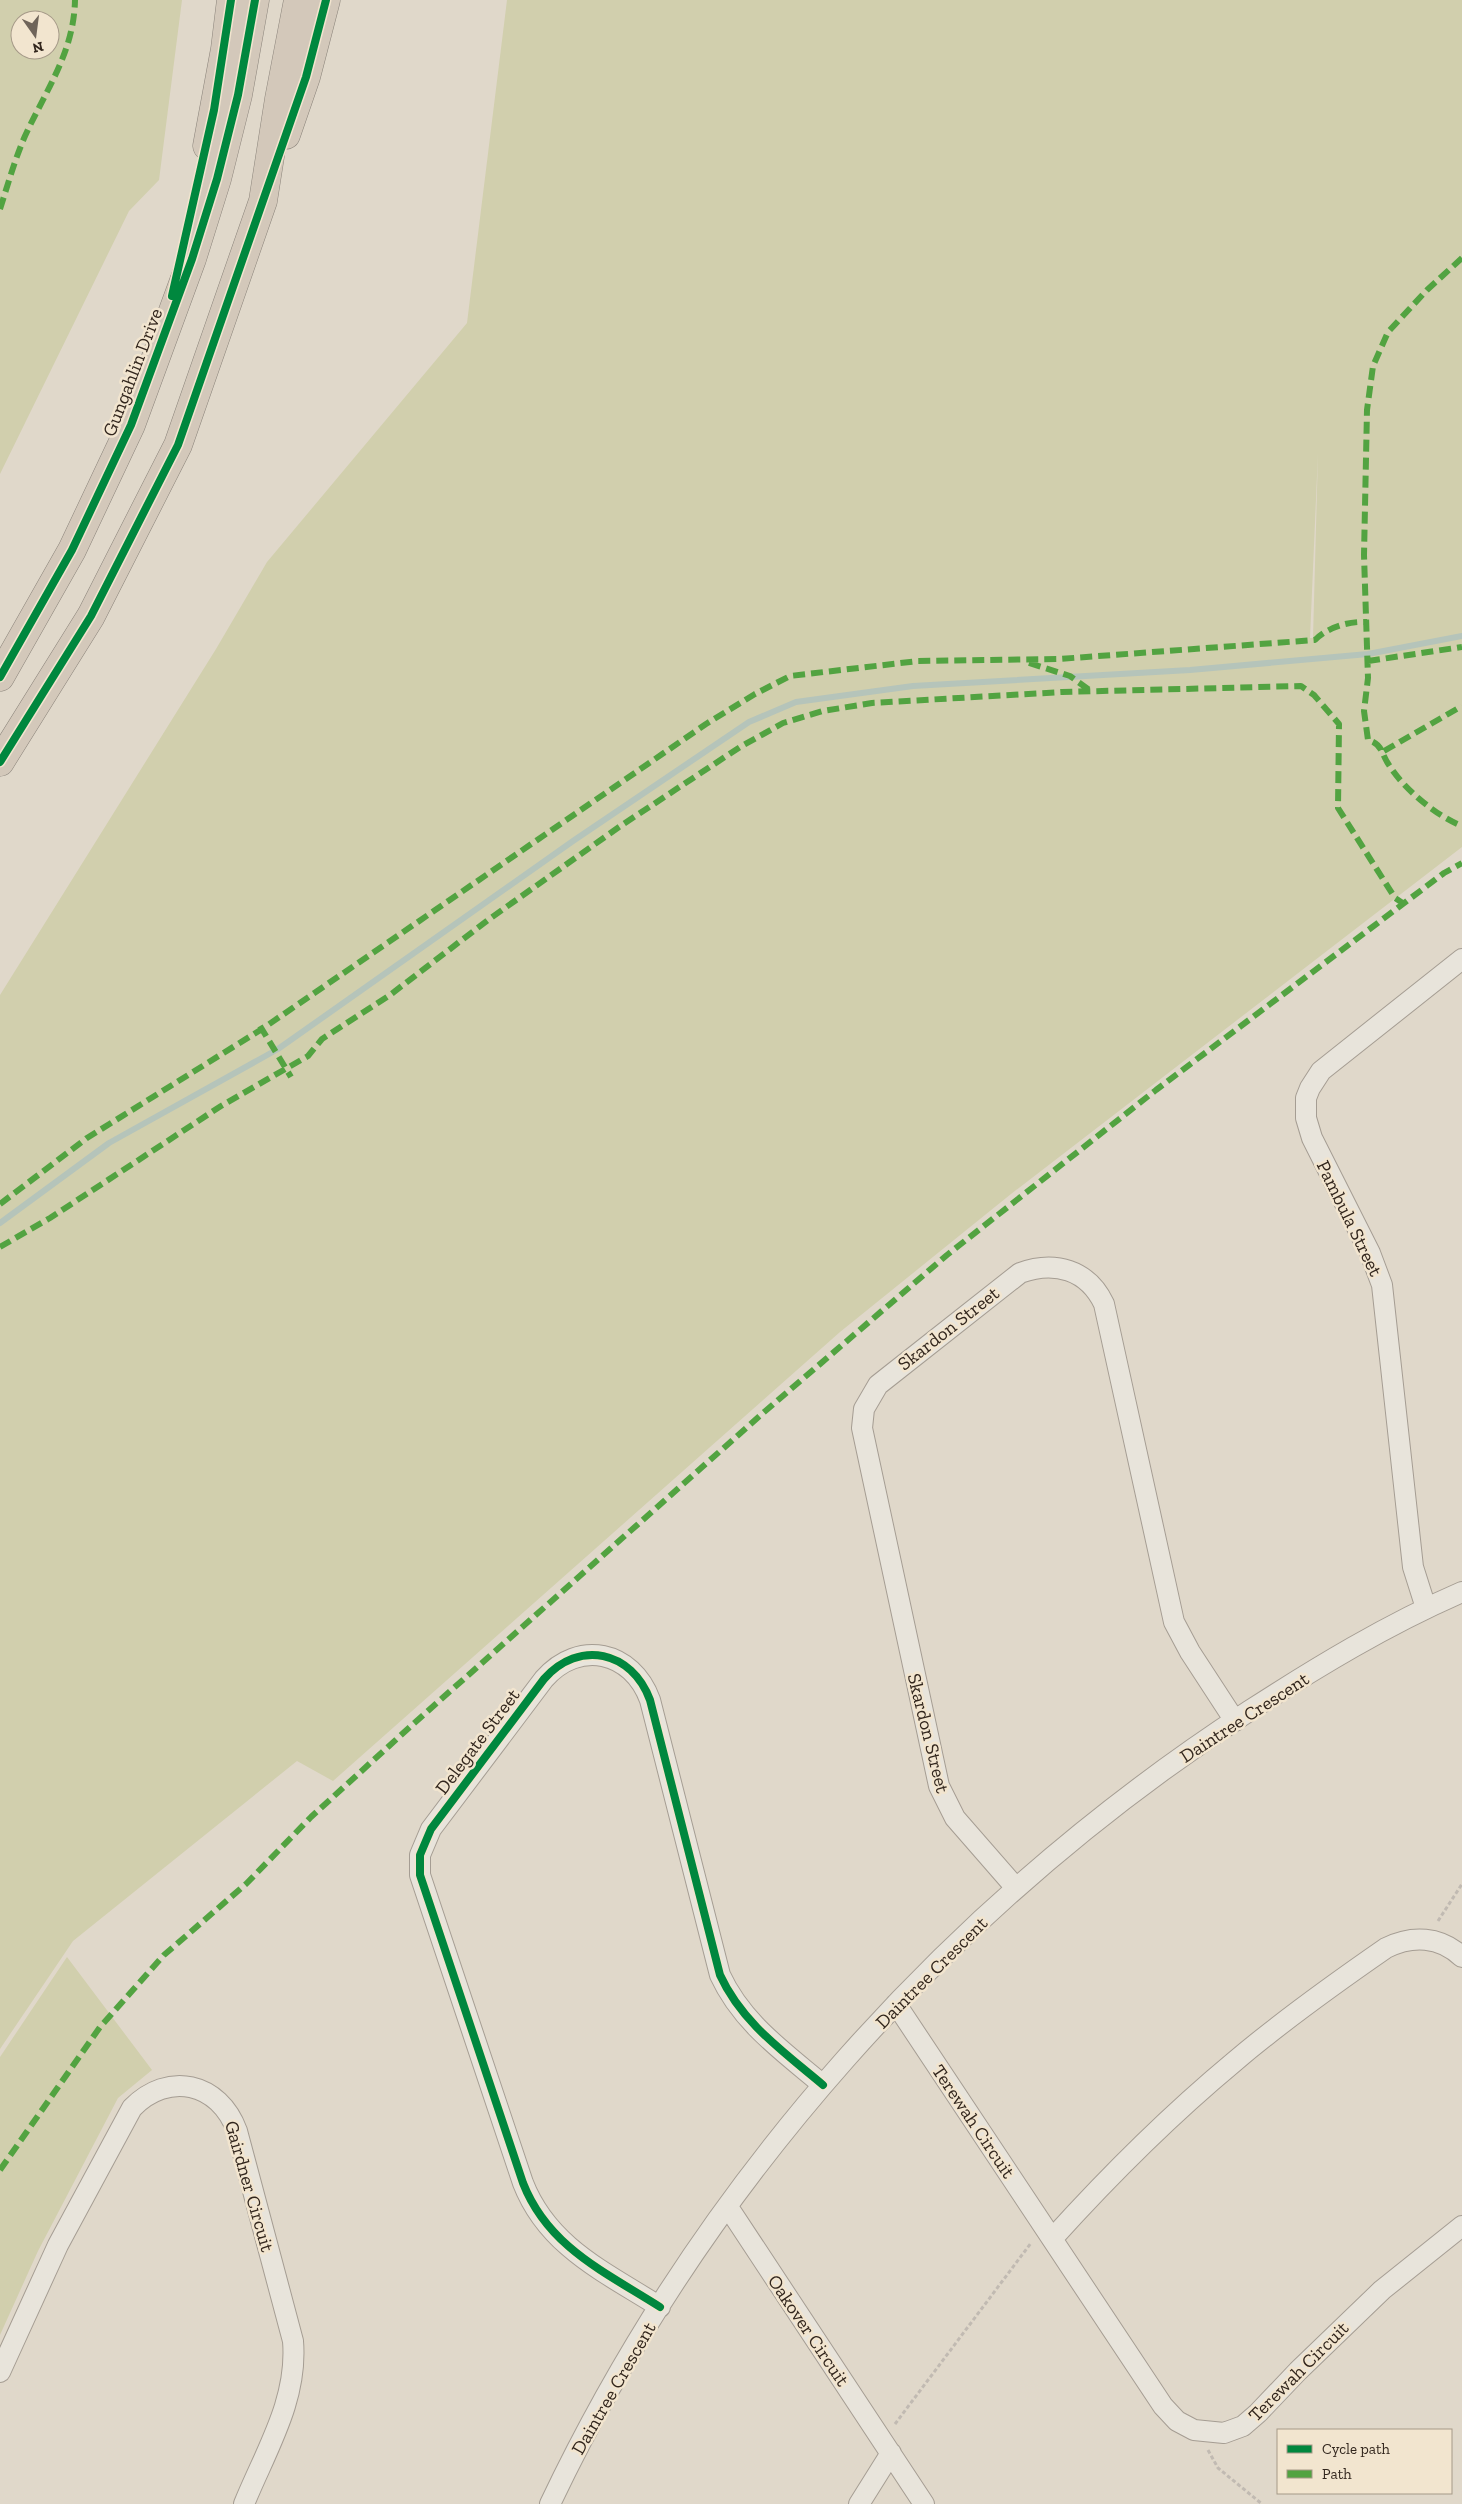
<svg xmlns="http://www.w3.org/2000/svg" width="1462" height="2504" font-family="'Zilla Slab',serif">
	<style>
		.green { fill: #d1cfad; fill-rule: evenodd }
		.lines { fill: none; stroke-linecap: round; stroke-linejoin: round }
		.stream { stroke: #b5c4ba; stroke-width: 6 }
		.street-casing { stroke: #a59d93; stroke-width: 22 }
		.highway-casing { stroke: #8a837a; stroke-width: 29 }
		.path { stroke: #c1bab2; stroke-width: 3; stroke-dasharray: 4 2.5; stroke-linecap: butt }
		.street { stroke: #e8e4db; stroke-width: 20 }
		.highway { stroke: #d3c8ba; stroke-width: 28 }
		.quiet { stroke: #52a341; stroke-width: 6; stroke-dasharray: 12 6; stroke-linecap: butt }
		.cycleway-casing { stroke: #f2e5cf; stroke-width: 11 }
		.cycleway { stroke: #00873e; stroke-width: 8 }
		.labels { text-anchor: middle; stroke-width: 5; stroke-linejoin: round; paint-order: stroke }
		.street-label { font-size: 19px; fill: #32261d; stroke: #f2e5cf }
	</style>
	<rect width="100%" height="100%" fill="#e0d8ca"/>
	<!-- green -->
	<path class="green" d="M0,0H182L159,180L129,211L0,474ZM20,20H50V50H20Z
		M507,0H1462V847L1011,1194L840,1332L333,1781L297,1761L73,1941L0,2049V995L216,649L267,562L467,323ZM1318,453L1313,638H1310Z
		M67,1957L152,2070L118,2098L38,2251L0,2335V2057Z"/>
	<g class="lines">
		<!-- stream -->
		<path class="stream" d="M0,1223L109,1143L278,1049L573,841L749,722L796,702L913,686L1190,670L1368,654L1462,636"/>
		<!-- street casing -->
		<g class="street-casing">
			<path id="street" d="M1426,1608L1413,1567L1382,1285L1370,1253L1312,1138L1306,1118V1098L1310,1088L1321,1071L1462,959
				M1016,1888L955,1818L939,1786L862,1428L864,1409L878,1385L1020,1273C1055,1260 1088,1270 1104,1304L1174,1622L1190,1652L1235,1721
				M896,2004L1163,2406L1177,2421L1194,2430L1224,2433L1243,2426L1258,2413L1298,2371L1382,2290L1462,2226
				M728,2207L924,2504
				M1052,2239C1109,2176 1169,2116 1234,2062C1282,2021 1334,1984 1386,1948C1412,1935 1440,1936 1462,1957
				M660,2307C605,2272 548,2247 523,2183L420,1875V1855L431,1829L544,1679C579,1639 632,1651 650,1700L720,1975C742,2023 784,2052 823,2085
				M0,2372L58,2245L132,2108C168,2071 219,2082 237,2131L293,2341C298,2400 266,2450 244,2504
				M550,2504C703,2182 951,1905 1249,1711C1317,1667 1388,1624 1462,1592
				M859,2504L891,2453"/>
		</g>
		<!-- highway casing -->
		<g class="highway-casing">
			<path id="highway" d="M286,135L306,77L326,0
				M207,146L225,49L231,0
				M0,677L72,550L131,425L192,259L217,179L238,95L255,0
				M0,762L91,616L178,445L263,201L279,99L298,0"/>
		</g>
		<!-- path -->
		<path class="path" d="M1438,1921L1462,1884
			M895,2424L1031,2243
			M1208,2450L1218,2468L1262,2504"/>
		<!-- street -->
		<use href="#street" class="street"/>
		<!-- highway -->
		<use href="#highway" class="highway"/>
		<!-- quiet -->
		<path class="quiet" d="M0,209C8,184 15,159 25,136C46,90 74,52 75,0
			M1462,258L1427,290L1388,332L1373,366L1367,410L1364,555L1368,678L1364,711L1368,740C1383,744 1381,754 1389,765C1403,788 1436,816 1462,826
			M1368,661L1462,647
			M1029,663L1070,676L1092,692
			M1384,751L1462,706
			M260,1026L291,1077
			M0,1204L87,1138L262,1029L706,724L755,694L790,676L918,661L1059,659L1315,640C1328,627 1349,621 1367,622
			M0,1247L50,1218L221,1106L308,1056L322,1039L390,995L488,920L619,827L740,747L783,723L823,711L872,703L1062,692L1301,686L1314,695L1339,724L1338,808L1395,898L1404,904
			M0,2170L100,2027L164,1955L246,1884L311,1817L411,1726L763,1413L947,1255L1156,1090L1444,873L1462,863"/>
		<!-- cycleway casing -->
		<g class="cycleway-casing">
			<path id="cycleway" d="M172,296L214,110L231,0
				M0,677L72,550L131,425L192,259L217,179L238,95L255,0
				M0,762L91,616L178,445L306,77L326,0
				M660,2307C605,2272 548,2247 523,2183L420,1875V1855L431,1829L544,1679C579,1639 632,1651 650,1700L720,1975C742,2023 784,2052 823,2085"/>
		</g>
		<!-- cycleway -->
		<use href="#cycleway" class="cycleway"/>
	</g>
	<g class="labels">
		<!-- street labels -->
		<g class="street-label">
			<text transform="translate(132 372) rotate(-69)" y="7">Gungahlin Drive</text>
			<text transform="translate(1350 1218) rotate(64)" y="7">Pambula Street</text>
			<text transform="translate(948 1328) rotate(-38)" y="7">Skardon Street</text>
			<text transform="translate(1244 1717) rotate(-33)" y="7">Daintree Crescent</text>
			<text transform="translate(929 1733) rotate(76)" y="7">Skardon Street</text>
			<text transform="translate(477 1741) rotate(-53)" y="7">Delegate Street</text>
			<text transform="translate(931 1972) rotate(-45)" y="7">Daintree Crescent</text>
			<text transform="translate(974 2121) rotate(56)" y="7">Terewah Circuit</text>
			<text transform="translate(250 2186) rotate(74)" y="7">Gairdner Circuit</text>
			<text transform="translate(809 2330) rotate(56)" y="7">Oakover Circuit</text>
			<text transform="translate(1298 2371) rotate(-45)" y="7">Terewah Circuit</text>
			<text transform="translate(613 2388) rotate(-60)" y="7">Daintree Crescent</text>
		</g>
	</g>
	<!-- legend -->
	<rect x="1277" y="2429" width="175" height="65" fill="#f2e5cf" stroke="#a59988"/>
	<rect x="1287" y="2445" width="25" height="8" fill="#00873e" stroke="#a59988"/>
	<text x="1322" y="2454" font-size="15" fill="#32261d">Cycle path</text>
	<rect x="1287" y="2470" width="25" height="8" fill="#52a341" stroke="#a59988"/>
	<text x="1322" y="2479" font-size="15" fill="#32261d">Path</text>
	<!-- north arrow -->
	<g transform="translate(35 35) rotate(166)"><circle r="24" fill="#f2e5cf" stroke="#a59988"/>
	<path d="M0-4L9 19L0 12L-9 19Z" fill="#6f645a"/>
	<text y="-8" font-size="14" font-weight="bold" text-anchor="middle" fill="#32261d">N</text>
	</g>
</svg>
